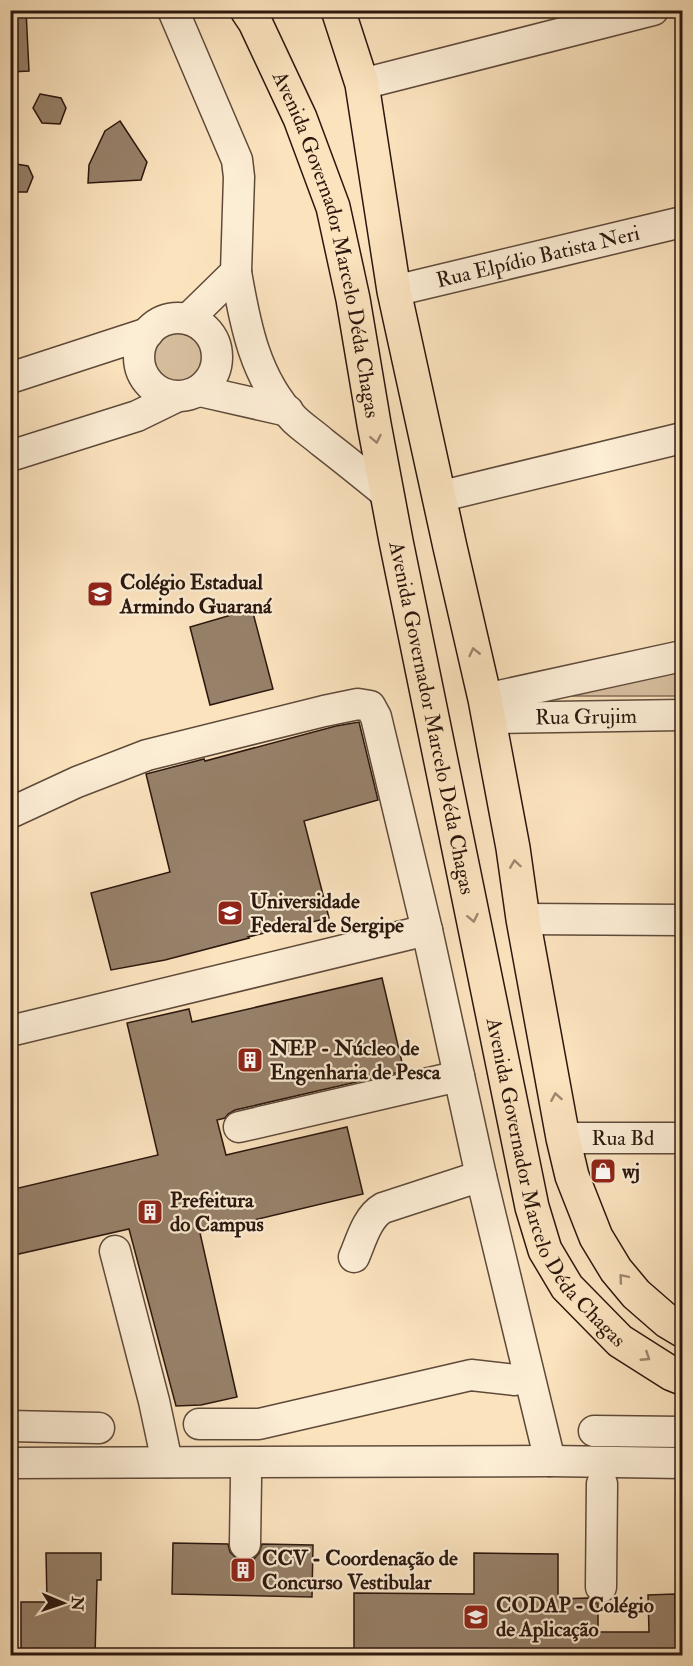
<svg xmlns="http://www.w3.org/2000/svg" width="693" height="1666" font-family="'IM FELL Double Pica',serif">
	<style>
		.green { fill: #d8c0a0; stroke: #826c57; stroke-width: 1.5 }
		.building { fill: #97816a; stroke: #2b170e; stroke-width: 1.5 }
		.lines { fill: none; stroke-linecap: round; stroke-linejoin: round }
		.minor-casing { stroke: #5f4a3a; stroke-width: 33 }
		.major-casing { stroke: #2b170e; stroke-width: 36 }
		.minor { stroke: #fcedd5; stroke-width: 30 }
		.major { stroke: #fbe3be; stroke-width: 33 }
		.oneway { stroke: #9d876f }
		.labels { text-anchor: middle; stroke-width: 4.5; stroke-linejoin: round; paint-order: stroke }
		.street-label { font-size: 21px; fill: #2b170e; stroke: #fcedd5 }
		.poi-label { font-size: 21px; font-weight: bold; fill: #2b170e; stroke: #fcedd5; text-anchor: start }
	</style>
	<rect width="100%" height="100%" fill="#fbe3be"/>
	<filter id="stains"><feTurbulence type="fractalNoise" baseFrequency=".00333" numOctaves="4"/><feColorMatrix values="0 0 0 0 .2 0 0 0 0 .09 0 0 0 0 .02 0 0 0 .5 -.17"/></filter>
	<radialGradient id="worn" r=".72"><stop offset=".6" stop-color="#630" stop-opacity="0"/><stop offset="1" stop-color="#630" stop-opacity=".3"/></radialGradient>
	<!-- green -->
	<path class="green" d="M154 358a25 25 0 1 1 50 0a25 25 0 1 1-50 0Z
		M682,670V696H570Z"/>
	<!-- building -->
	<path class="building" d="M10,10H26L29,71L10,72Z
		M40,94L61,98L66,108L60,124L42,123L33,108Z
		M120,121L147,162L141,180L88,183L89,165L105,131Z
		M10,163L28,166L33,177L27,192H10Z
		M252,609L273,689L210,705L190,627Z
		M359,722L378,800L304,821L329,918L248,937L249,938L165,960L111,970L91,893L170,872L146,774L204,759L205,761L336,726Z
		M382,978L404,1071L235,1110L228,1114L225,1118L217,1120L226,1155L347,1127L363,1194L200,1233L237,1397L201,1405L176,1406L129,1229L10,1256V1190L158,1155L127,1023L189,1009L192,1022Z
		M173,1543L228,1544L230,1552L236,1558L245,1561L254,1559L259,1553L262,1544L313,1545L312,1597L172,1594Z
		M46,1553H101V1580H97L95,1656H21V1602H47Z
		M474,1553L558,1554V1599L588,1598L593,1602L598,1604V1632H649L648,1595L675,1594L676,1656H354V1593L474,1594Z"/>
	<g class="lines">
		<!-- minor casing -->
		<g class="minor-casing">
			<g id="minor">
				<path d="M173,10L237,160L239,177L236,272L188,319"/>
				<path d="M362,84L653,10"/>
				<path d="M236,272C245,324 255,379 294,419C302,427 313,434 322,442C344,459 365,476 387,494"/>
				<path id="s1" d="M394,291L682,222"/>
				<circle cx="178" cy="357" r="39"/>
				<path d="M10,378L148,333"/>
				<path d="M200,391L288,411"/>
				<path d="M10,456L137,416L176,397"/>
				<path d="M438,497L682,438"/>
				<path d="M485,699L682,656"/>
				<path id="s2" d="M488,718L682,715"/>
				<path d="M10,813L77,782L147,755L324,711L358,704L370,706L376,717L427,930L481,1176L550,1461"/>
				<path d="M523,919L682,920"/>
				<path d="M10,1031L427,930"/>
				<path d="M239,1127L459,1076"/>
				<path id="s3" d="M563,1138H682"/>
				<path d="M115,1251L154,1401L167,1462"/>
				<path d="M354,1257C361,1241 367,1217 383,1208L481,1176"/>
				<path d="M199,1424H259L471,1375L515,1380"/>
				<path d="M10,1426L99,1428"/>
				<path d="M594,1431L682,1432"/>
				<path d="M10,1463L550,1461L682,1463"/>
				<path d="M245,1544L246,1479"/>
				<path d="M601,1587L602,1484"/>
			</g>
		</g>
		<!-- major casing -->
		<g class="major-casing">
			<g id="major">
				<path id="s4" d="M247,10L255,22L300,118L333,207L353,299L374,424L396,541L532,1207L545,1250L567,1287L620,1341L672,1374L682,1378"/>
				<path d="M338,10L362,84L394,291L450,547L485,699L513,848L523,919L563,1138L572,1176L596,1237L616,1270L636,1294L667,1321L682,1330"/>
			</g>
		</g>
		<!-- minor -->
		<use href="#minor" class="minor"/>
		<!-- major -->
		<use href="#major" class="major"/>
	</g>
	<!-- one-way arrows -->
	<defs><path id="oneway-chevron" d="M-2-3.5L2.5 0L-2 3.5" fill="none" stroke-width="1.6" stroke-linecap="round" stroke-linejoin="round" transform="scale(1.5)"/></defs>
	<g class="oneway">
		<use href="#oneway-chevron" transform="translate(376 439) rotate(79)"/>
		<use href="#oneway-chevron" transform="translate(474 652) rotate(-103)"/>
		<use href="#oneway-chevron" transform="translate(515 864) rotate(-98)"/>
		<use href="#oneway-chevron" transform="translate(473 918) rotate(78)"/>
		<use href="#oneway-chevron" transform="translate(556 1097) rotate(-100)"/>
		<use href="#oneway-chevron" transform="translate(623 1278) rotate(-130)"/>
		<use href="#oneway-chevron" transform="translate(646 1357) rotate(33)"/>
	</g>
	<!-- icons -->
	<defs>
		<g id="school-square" transform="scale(1.35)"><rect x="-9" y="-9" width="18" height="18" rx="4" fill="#8f2418" stroke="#fcedd5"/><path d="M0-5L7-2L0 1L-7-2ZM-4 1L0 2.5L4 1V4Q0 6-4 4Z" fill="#fff"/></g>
		<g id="university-square" transform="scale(1.35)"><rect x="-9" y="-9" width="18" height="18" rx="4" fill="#8f2418" stroke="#fcedd5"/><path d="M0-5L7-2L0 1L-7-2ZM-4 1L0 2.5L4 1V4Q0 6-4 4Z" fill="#fff"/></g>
		<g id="building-square" transform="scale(1.35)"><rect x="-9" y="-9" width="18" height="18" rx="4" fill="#8f2418" stroke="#fcedd5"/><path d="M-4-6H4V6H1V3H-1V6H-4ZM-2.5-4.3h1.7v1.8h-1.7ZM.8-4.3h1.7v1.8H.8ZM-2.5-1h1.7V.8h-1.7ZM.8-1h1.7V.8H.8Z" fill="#fff"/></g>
		<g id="shop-square" transform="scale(1.35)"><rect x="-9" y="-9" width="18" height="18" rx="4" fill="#8f2418" stroke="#fcedd5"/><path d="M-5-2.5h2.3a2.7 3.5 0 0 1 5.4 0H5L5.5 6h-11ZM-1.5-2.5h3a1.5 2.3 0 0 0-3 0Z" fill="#fff"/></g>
	</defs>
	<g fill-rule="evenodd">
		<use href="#school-square" x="100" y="594"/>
		<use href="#university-square" x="230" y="913"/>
		<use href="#building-square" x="250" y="1060"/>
		<use href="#shop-square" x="603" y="1171"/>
		<use href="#building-square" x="150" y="1212"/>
		<use href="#building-square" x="243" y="1570"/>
		<use href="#school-square" x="476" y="1617"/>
	</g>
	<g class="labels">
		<!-- street labels -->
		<g class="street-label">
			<text dy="7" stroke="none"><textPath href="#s4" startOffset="250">Avenida Governador Marcelo Déda Chagas</textPath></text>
			<text dy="7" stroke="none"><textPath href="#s1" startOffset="148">Rua Elpídio Batista Neri</textPath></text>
			<text dy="7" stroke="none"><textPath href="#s2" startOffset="98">Rua Grujim</textPath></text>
			<text dy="7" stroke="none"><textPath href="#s4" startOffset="736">Avenida Governador Marcelo Déda Chagas</textPath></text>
			<text dy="7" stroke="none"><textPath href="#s3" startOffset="60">Rua Bd</textPath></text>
			<text dy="7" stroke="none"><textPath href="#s4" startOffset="1222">Avenida Governador Marcelo Déda Chagas</textPath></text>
		</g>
		<!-- poi labels -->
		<g class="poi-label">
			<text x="120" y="589">Colégio Estadual<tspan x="120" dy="24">Armindo Guaraná</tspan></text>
			<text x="250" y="908">Universidade<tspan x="250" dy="24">Federal de Sergipe</tspan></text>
			<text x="270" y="1055">NEP - Núcleo de<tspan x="270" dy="24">Engenharia de Pesca</tspan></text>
			<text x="622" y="1178">wj</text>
			<text x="170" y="1207">Prefeitura<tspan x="170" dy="24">do Campus</tspan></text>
			<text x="262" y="1565">CCV - Coordenação de<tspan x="262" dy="24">Concurso Vestibular</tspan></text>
			<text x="496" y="1612">CODAP - Colégio<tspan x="496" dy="24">de Aplicação</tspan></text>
		</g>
	</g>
	<!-- margin -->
	<rect width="693" height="1666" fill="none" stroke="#fbe3be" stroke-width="36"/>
	<rect x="12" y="12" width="669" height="1642" fill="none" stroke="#2b170e" stroke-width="3"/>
	<rect x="18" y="18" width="657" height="1630" fill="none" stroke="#2b170e" stroke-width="1.5"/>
	<!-- north arrow -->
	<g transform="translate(63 1603) rotate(92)" stroke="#fcedd5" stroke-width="4.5" paint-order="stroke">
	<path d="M0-4.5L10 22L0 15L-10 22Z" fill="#2b170e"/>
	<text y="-9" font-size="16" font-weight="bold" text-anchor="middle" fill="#2b170e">N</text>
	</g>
	<rect width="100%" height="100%" filter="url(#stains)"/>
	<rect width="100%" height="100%" fill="url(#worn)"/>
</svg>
